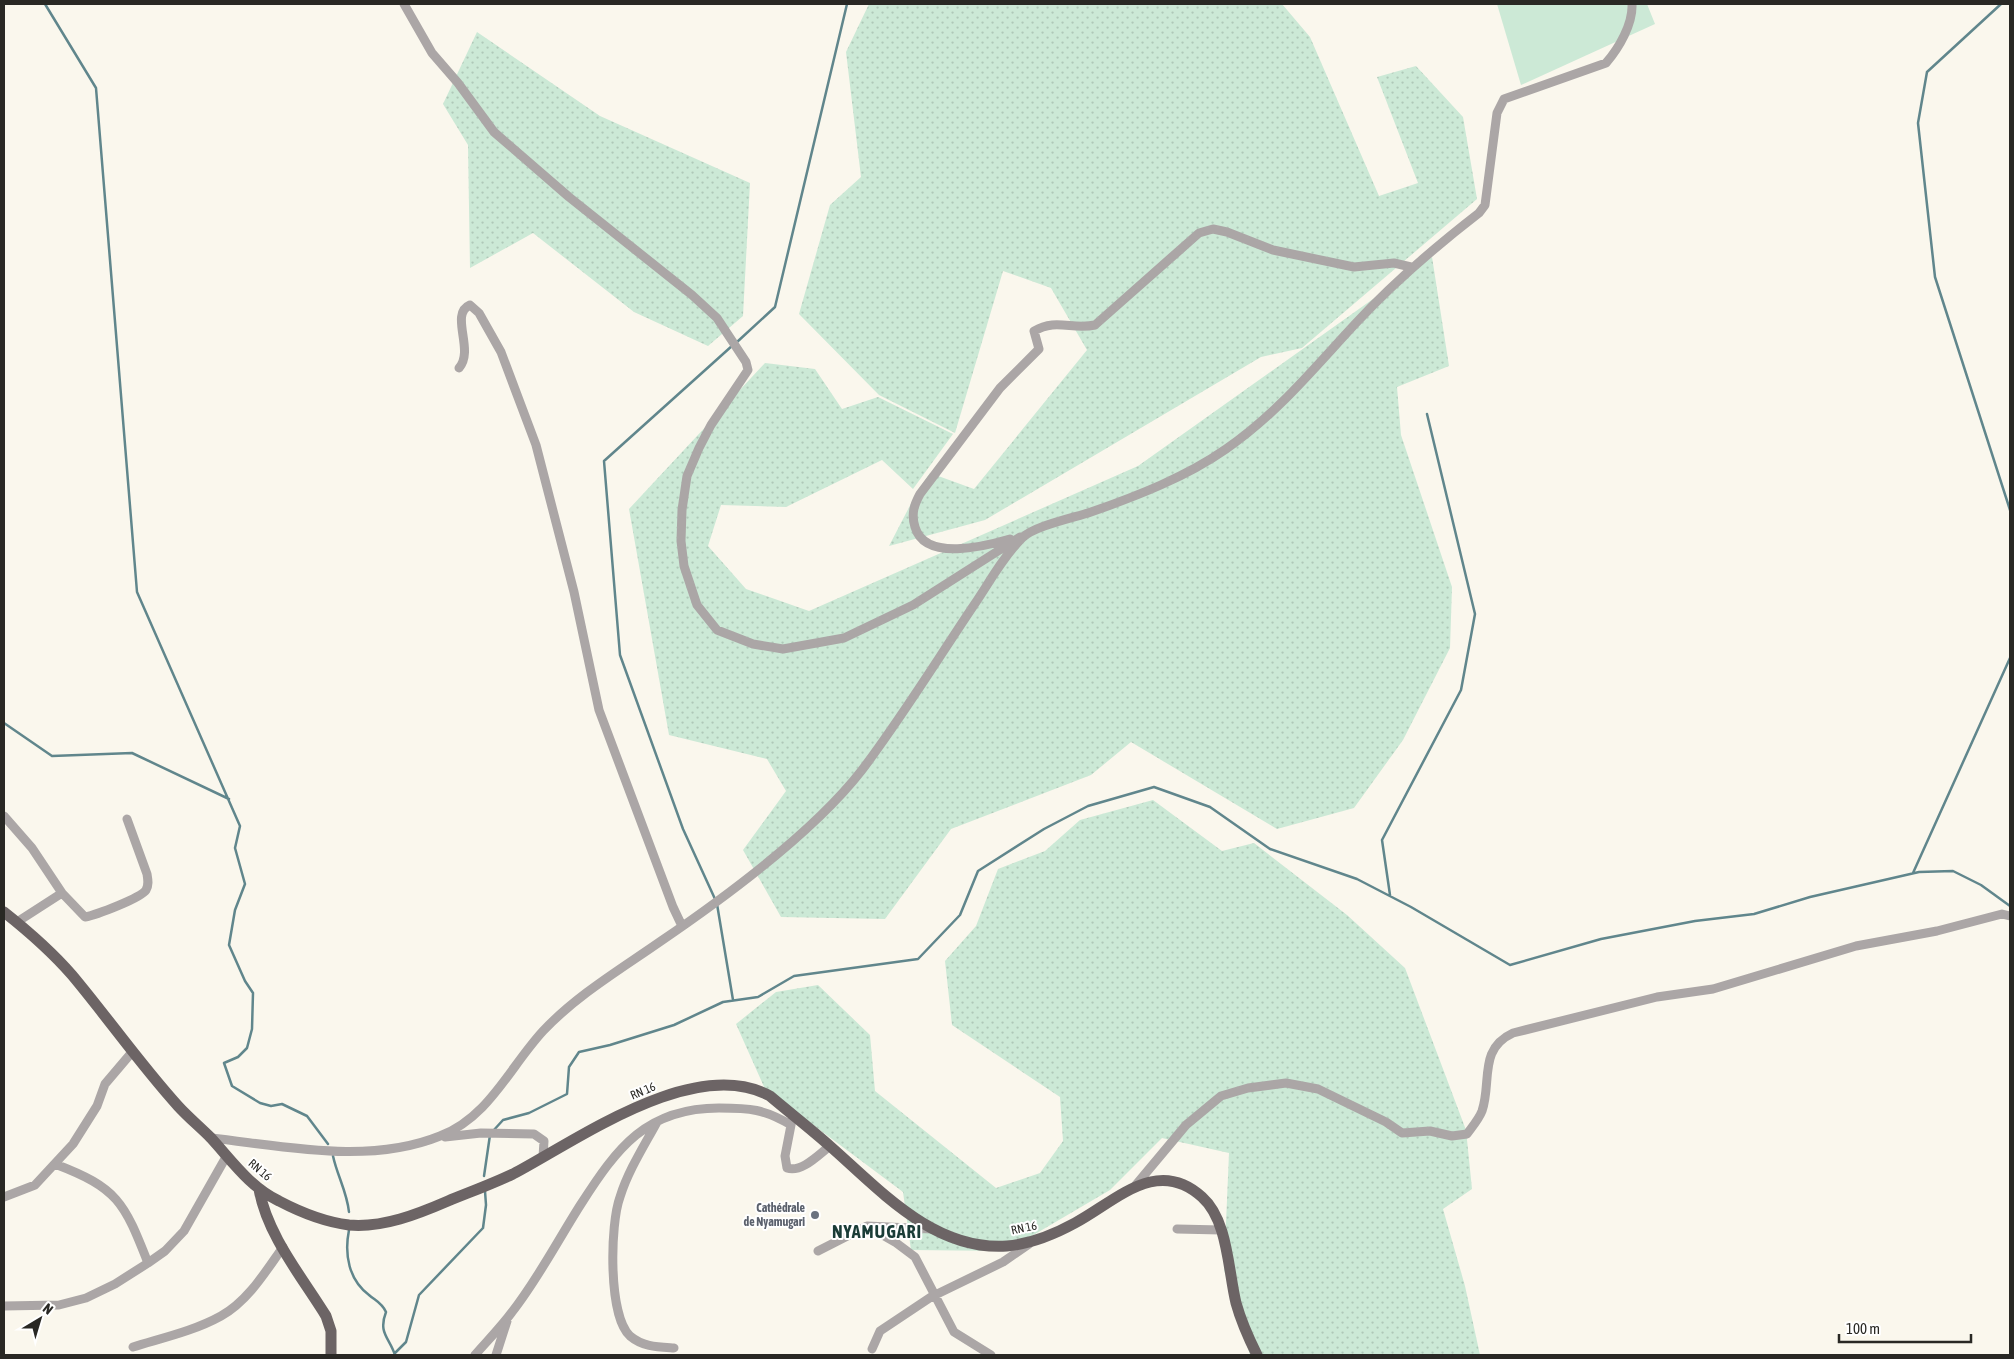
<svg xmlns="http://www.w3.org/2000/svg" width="2014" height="1359" font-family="'Asap Condensed',sans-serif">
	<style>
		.grass { fill: url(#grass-dots) }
		.park { fill: #cce9d6 }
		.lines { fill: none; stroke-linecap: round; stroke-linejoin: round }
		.stream { stroke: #60868c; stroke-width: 2.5 }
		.minor { stroke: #aba6a6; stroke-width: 9 }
		.major { stroke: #6c6465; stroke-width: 11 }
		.worship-dot { fill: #6b7280; stroke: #fff; stroke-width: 2 }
		.labels { text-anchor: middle; stroke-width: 4; stroke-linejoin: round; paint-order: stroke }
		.street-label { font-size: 12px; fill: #292824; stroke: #fff }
		.worship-label { font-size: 12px; font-weight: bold; fill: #5b616d; stroke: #fff; text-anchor: end }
		.district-label { font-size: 18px; font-weight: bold; letter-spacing: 1px; fill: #1a3c37; stroke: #fff }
	</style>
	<defs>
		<pattern id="grass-dots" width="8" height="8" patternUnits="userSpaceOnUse" patternTransform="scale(1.25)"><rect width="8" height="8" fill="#cce9d6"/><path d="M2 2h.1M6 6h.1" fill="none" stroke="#afc8b8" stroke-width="1.8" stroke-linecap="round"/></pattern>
	</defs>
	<rect width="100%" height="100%" fill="#faf7ed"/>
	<!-- grass -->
	<path class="grass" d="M869,4H1282L1310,37L1379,196L1418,183L1377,77L1416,66L1463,117L1477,199L1302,348L1261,357L985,520L889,546L917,492L930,473L974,489L1087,350L1051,288L1003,271L955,433L879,395L799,314L830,205L861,177L846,52Z
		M477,32L600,116L750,183L743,316L708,346L634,312L533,233L470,268L468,145L443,104Z
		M1432,257L1449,366L1397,387L1401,435L1452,587L1450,648L1403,740L1354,808L1277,829L1131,742L1091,775L951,829L885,919L781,917L743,850L786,791L767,759L669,735L629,509L765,363L815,369L842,409L878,397L953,434L913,489L882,460L786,507L721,505L708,546L746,589L809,611L1138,466Z
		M1153,800L1222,851L1254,843L1347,915L1405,968L1466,1130L1472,1189L1443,1209L1465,1286L1480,1355H1250L1224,1270L1229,1153L1162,1138L1110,1190L1006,1251L911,1250L903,1192L765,1089L736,1024L776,992L818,985L870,1035L875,1091L996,1188L1040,1173L1063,1141L1060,1097L952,1025L945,961L976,926L998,869L1045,851L1080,820Z"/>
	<!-- park -->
	<path class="park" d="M1497,4H1647L1655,24L1521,85Z"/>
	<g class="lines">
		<!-- stream -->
		<path class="stream" d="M45,4L96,88L137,592L240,826L235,848L245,884L235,910L229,945L245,981L253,993L252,1029L247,1048L238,1057L224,1063L232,1086L260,1103L271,1106L282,1104L307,1116L328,1144
			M2001,4L1927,72L1918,123L1935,277L2010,510
			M737,342L775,307L847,4
			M4,723L52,756L132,753L229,799
			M1913,873L2010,658
			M1390,895L1382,840L1461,690L1475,614L1427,414
			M715,899L683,829L620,655L604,461L733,345
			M717,904L733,1000
			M493,1131L503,1120L529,1113L567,1094L569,1067L579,1052L610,1045L674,1025L723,1002L758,997L794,976L918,959L960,915L978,871L1044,829L1088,806L1154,787L1210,807L1270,849L1357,879L1411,907L1510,965L1601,939L1695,921L1754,914L1810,897L1919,872L1953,871L1981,885L2010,906
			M333,1156C337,1175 347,1192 349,1212
			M484,1176L490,1135
			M349,1230C344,1255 349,1280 369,1295C376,1301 382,1303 386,1312C378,1333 389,1337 395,1355
			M395,1353L406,1342L419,1295L483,1228L486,1205L485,1191"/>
		<!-- minor -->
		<path class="minor" d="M404,4L432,53L458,83L494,132L569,197L692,295L717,318L746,362L748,370L711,425L699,448L687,476L682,510L681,541L684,566L697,605L717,630L753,644L783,649L844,638L913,605L1020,537
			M459,368C475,350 449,314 470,305L479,313L501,352L536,445L574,592L599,710L673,907L682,926
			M1010,539C986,546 925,562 915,527C911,514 914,505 920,494L1000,388L1039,349L1034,331C1056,318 1072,330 1095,325L1199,233L1213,229L1227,232L1273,250L1354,267L1394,263L1411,267
			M4,816L32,848L62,893L17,922
			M62,893L85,917C96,915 141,898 146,890C149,885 148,880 147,874L127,819
			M792,1120L785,1156L787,1168C802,1173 819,1154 830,1146
			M657,1122C644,1146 628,1171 620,1197C610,1224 608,1316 630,1336C643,1347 658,1347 674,1348
			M445,1137L481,1133L534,1134L544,1141L543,1157
			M211,1138C284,1146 369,1165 440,1136C489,1117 509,1068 543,1031C577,995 621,969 661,941C727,896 814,832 862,770C902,717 937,660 974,605C989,583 1003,557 1022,538C1034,526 1073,518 1091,512C1137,496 1186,477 1226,449C1277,414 1314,368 1356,323C1394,282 1435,247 1479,213L1485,205L1497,113L1504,99L1606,63C1619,48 1633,24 1632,4
			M55,1164C118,1188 124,1202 148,1263
			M1135,1186L1186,1125L1221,1096L1248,1088L1286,1083L1318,1089L1386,1122L1402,1133L1430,1131L1452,1136L1467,1134C1472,1127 1479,1119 1482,1111C1492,1082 1478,1049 1513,1033L1657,997L1713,989L1856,946L1937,931L2002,914L2010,916
			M4,1197L35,1185L73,1144L97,1106L105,1084L133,1051
			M867,1226L895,1242L915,1257L954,1332L991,1355
			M1177,1229L1221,1230
			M818,1251L867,1226L932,1229
			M4,1306L59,1305L86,1298L115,1284L148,1263L165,1251L184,1231L226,1157
			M133,1347C162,1338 194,1331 221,1316C248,1301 266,1271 283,1247
			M872,1349L880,1331L931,1297L1003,1262L1029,1244
			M475,1355C487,1341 501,1327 512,1312C538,1279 558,1240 581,1204C617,1148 646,1108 719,1108C750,1108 764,1109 791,1125
			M496,1355L507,1321"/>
		<!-- major -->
		<path class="major" d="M4,912C28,931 52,952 72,975C108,1018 140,1064 178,1106C188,1117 200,1127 211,1138C232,1161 250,1187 279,1201C300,1212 325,1222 349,1225C383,1228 418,1214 448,1201C470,1192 492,1184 513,1174C579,1139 695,1055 770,1096C790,1113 811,1129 831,1147C881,1191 934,1251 1007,1246C1031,1244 1053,1235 1075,1223C1116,1201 1157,1156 1202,1197C1228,1220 1228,1270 1236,1303C1241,1321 1249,1339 1257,1355
			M259,1189C267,1235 302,1277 326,1316L331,1331V1355"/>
	</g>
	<!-- markers -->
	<circle class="worship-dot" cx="815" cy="1215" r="5"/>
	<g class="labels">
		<!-- street labels -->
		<g class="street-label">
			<text transform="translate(643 1091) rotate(-23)" y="4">RN 16</text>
			<text transform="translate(260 1170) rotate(41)" y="4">RN 16</text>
			<text transform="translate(1024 1228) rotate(-12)" y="4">RN 16</text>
		</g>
		<!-- worship labels -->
		<g class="worship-label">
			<text x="805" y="1212">Cathédrale<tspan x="805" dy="14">de Nyamugari</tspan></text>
		</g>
		<!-- district labels -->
		<g class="district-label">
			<text x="877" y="1238">NYAMUGARI</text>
		</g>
	</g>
	<!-- border -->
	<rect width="2014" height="1359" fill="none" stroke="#292824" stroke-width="10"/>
	<!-- north arrow -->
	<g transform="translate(40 1319) rotate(38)" stroke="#ffffff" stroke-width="4" paint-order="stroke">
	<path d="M0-4L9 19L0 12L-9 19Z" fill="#292824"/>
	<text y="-8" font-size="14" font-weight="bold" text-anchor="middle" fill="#292824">N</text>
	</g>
	<!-- scale -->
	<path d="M1839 1334v8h132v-8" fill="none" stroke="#292824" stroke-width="2.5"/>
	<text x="1846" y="1334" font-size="15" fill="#292824" stroke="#ffffff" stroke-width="4" paint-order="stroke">100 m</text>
</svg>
